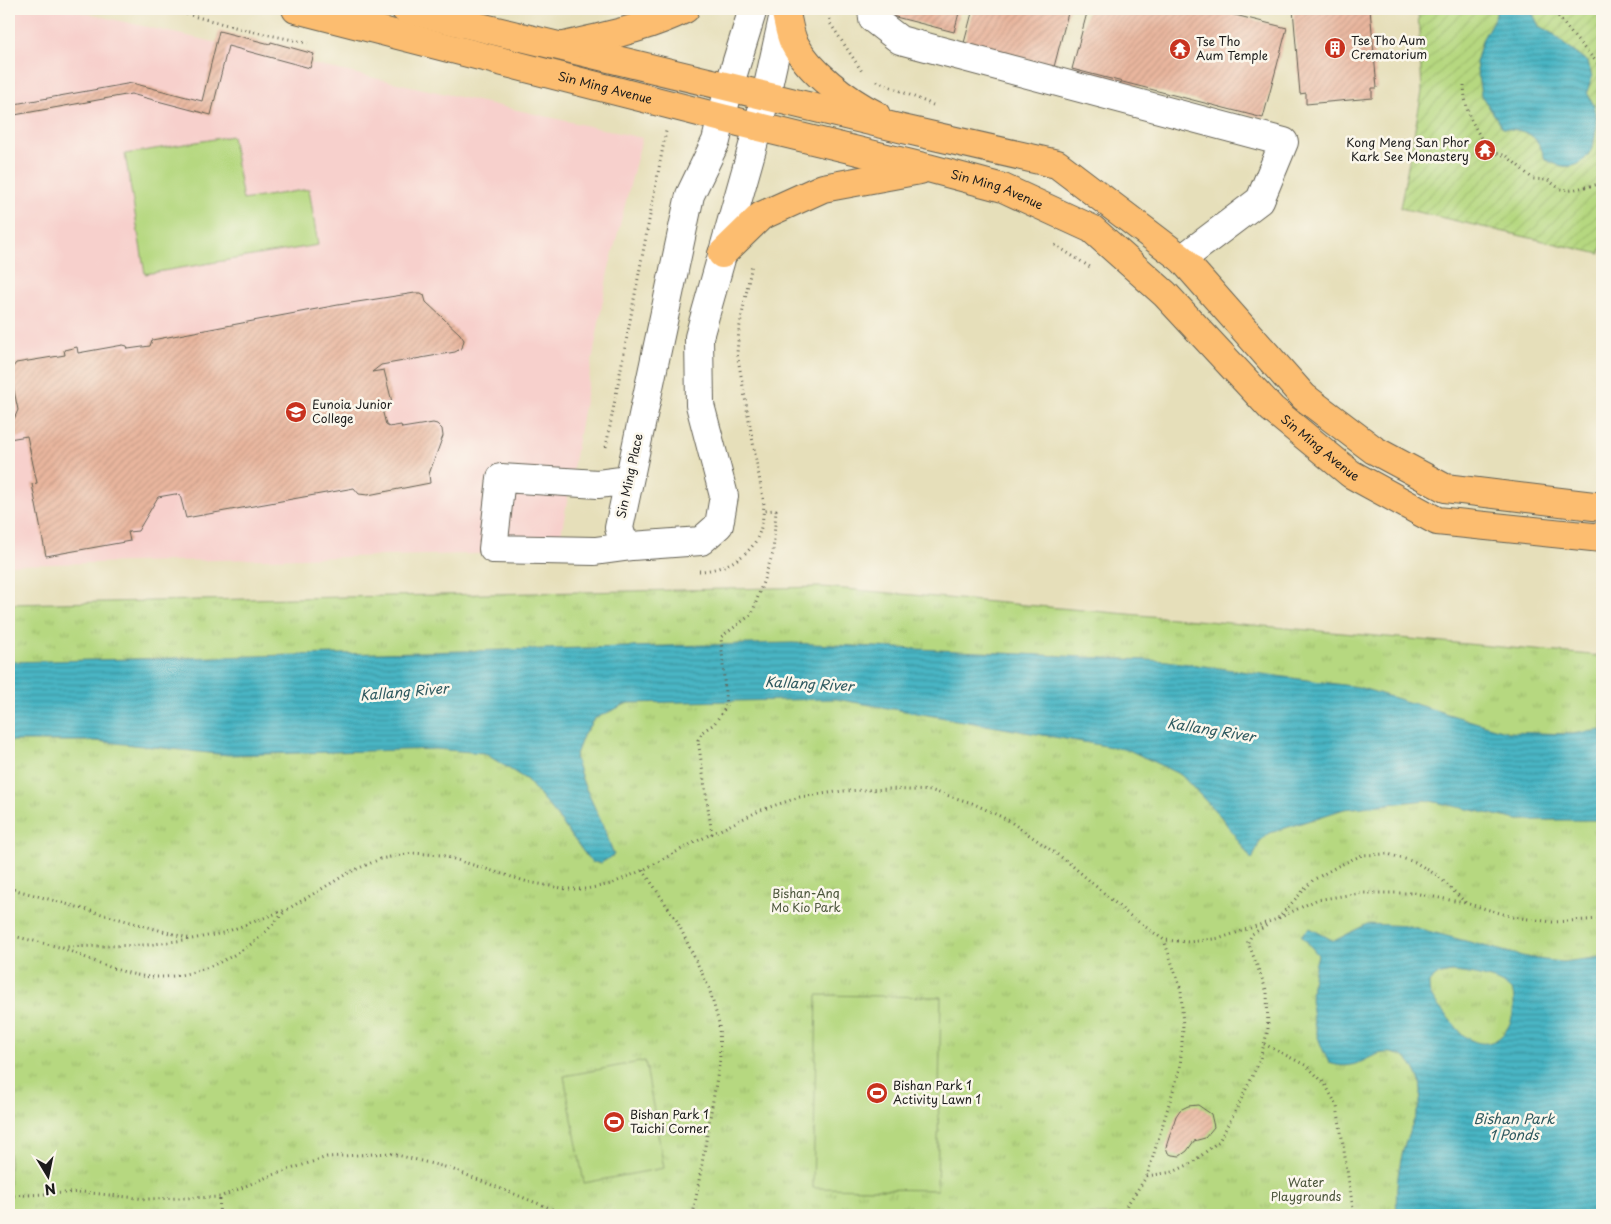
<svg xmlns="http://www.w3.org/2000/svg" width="1611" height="1224" font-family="'Playpen Sans',sans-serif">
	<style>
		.built { fill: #f7d0cc }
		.park { fill: url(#park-tufts); stroke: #697a4e }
		.garden { fill: url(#garden-furrows); stroke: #697a4e }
		.pitch { fill: #b6d880; stroke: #697a4e }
		.water { fill: url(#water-rules); stroke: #326870; fill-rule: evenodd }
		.building { fill: url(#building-hatch) }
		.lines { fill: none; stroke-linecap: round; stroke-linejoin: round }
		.minor-casing { stroke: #636053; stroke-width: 30 }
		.major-casing { stroke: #636053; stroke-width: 30 }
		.path { stroke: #636053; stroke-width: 3; stroke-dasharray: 1 4; stroke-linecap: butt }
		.minor { stroke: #fff; stroke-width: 28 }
		.major { stroke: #fcbd6f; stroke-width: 28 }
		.labels { text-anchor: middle; stroke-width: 5; stroke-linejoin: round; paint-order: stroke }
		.poi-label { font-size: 12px; fill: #1c1c1c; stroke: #fbf7ec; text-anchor: start }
		.street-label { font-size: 12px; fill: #1c1c1c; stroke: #fbf7ec }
		.park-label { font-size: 12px; fill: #4a543a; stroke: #fbf7ec }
		.water-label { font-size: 14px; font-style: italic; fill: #2e595f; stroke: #fbf7ec }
	</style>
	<defs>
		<pattern id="park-tufts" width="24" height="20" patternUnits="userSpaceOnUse" patternTransform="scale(1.25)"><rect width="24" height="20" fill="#b6d880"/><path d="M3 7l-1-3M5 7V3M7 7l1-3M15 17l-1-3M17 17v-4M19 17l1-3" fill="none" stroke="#9cb96e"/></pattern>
		<pattern id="garden-furrows" width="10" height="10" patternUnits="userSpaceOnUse" patternTransform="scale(1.25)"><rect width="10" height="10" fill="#b6d880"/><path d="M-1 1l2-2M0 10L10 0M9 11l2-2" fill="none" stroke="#9cb96e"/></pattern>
		<pattern id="water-rules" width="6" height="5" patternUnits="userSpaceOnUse" patternTransform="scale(1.25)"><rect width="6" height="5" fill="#48b5c4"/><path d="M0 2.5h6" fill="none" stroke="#3b929e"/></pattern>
		<pattern id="building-hatch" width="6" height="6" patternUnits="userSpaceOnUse" patternTransform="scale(1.25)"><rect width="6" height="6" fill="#e9b69e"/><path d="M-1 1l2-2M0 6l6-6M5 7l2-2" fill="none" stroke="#c79c88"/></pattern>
	</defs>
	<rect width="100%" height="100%" fill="#fbf7ec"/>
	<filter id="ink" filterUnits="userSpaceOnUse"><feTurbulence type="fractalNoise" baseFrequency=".02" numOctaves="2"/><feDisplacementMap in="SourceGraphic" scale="10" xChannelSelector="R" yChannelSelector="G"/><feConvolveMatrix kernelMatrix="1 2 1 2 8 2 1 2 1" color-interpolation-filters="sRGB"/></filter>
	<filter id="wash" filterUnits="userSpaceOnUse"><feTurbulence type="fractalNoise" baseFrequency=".0096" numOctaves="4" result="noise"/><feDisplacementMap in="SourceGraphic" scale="20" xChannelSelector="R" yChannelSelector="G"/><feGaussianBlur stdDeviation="1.12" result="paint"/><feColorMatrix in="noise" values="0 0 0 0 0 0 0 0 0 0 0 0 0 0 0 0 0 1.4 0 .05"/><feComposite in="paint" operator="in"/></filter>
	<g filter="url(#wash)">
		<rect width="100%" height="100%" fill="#e6dfba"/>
		<!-- built -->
		<path class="built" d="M9,9H67L642,138L608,272L558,552L9,565Z"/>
		<!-- park -->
		<path class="park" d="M822,587L1602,656V1215H9V604Z"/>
		<!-- garden -->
		<path class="garden" d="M1418,9H1602V244L1600,254L1400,208L1422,92Z"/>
		<!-- pitch -->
		<path class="pitch" d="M232,136L243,200L309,189L318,245L145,274L125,154Z
			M817,995L941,997L937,1190L813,1188Z
			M645,1061L664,1168L584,1183L564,1076Z"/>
		<!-- water -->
		<path class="water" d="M1496,9H1533V14L1539,26L1555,35L1565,45L1588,62L1592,77L1587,92C1590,99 1596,107 1596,114C1599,148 1583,182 1545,159C1537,133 1527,131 1503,128L1481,95L1476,63L1482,40L1496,15Z
			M792,643L1167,661L1358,687L1508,732L1570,734L1602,730V820H1518L1426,800L1344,809L1270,833L1260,841L1252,860L1222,818L1181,775L1129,750L836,699L628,703L594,719L583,736L575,757L583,782L604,828L614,855L601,863L591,862L556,815L527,780L484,753L435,749L228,755L96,741H9V662Z
			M1367,924L1409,926L1522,956L1544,960L1563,962L1602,957V1215H1397C1395,1192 1398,1169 1404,1147C1411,1120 1431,1098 1415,1070C1411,1061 1405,1056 1395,1054C1376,1049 1368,1062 1351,1065C1343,1067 1336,1065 1329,1063C1310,1025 1306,996 1318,955L1301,935L1310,928L1334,941ZM1451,972C1466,973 1502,978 1512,991C1514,994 1514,1001 1514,1006C1513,1031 1492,1055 1466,1037C1461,1034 1456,1026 1451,1021C1445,1014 1433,1001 1430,993C1429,990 1429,986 1429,982L1437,975Z"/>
		<g id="blocks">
			<!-- building -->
			<path class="building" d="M881,9H960L954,32L880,13Z
				M973,9H1069L1054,67L964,43Z
				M1088,9H1211L1287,28L1263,118L1072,69Z
				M1293,9H1370L1377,88H1372V98L1306,104V93L1300,94Z
				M219,31L270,44L271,42L314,54L310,68L228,46L211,115L131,94L9,116V105L132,83L202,101Z
				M415,293H421L424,295L426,302L460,334L464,340L462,348L455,352L381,365L372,372L384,370L392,402L382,403L381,405L386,425L389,427L401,425L402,428L433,423L437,424L442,429L443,436L429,474L430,483L368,495L359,494L354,488L186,518L180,495L175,494L158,497L138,531L128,532L130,541L46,556L32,484L37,483L27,436L9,439V420L14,419L18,410L10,371L16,363L65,355L64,350L77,347L78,353L123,345L127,346L128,349L150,346L152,340L338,305Z
				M1198,1105L1211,1114L1214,1127L1205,1138L1194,1141L1187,1151L1180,1156L1172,1155L1168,1153L1166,1147L1176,1116L1180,1110L1188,1106Z"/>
		</g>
	</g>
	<g filter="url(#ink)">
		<use href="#blocks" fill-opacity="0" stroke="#636053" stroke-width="1"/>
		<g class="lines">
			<!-- minor casing -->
			<g class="minor-casing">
				<path id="minor" d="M753,9L729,87L716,141L690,195L619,528L623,541L632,546L701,541L719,525L724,496L700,405L699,337L752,149L766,95L785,9
					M872,9L873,19L900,40L1284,142L1260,200L1182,259
					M629,480L598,484L501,478L493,549L595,551L632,546"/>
			</g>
			<!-- major casing -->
			<g class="major-casing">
				<g id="major">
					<path id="s1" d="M296,9L722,118L928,168L1003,188L1092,229L1165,294L1272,409L1351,474L1437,521L1602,538"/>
					<path d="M405,9L903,129L1057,164L1182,259L1304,397L1374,450L1445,488L1602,507"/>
					<path d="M785,9C788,20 789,33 794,43C809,72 848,101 876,115"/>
					<path d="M564,46C606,36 647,28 685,9"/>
					<path d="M722,254L761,216L823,188L920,170"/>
				</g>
			</g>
			<!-- path -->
			<path class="path" d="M167,9L250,31L308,43
				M536,9L549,12L582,11
				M829,9L830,23L863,73
				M1552,9L1576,39L1600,66L1602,73
				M877,81L933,105
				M1464,85L1465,98L1469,116L1482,140L1492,152L1507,156L1533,179L1548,180L1560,189L1571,190L1599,184
				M1602,180L1599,184L1602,189
				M1055,245L1090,267
				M606,447L666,131
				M699,571C721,571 750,557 758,536C763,525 763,515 764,504L737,353L739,330L752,264
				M712,834L698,740L702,732L714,724L726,707L721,637L752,614L773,553L776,510L764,511
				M643,870L677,921L709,988L719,1023L720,1060L693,1215
				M9,888L191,939
				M1279,918L1316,900L1361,893H1414L1465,903
				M9,935L59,947L147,945L192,939L223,933L288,909L350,872L380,859L412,853L441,855L528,882L567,889H586L611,884L643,870L691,844L761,810L800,797L843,791L889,789L933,791L972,803L1008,820L1068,862L1129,915L1164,940L1189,942L1221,938L1277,919L1313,880L1338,866L1362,855L1388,854L1415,862L1438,876L1466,903L1513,917L1552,922L1602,919
				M62,948C88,958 114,971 142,976C182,982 228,963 259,938C268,930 277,920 285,911
				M1264,1044L1307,1066L1325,1084L1337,1106L1354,1215
				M1147,1176L1173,1172L1192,1163L1219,1141L1237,1108L1259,1062L1268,1030L1267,992L1248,942L1252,934L1269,924
				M9,1196L82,1192L146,1199L220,1197L267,1177L327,1157L389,1153L449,1168L567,1215
				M219,1215L220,1197
				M1123,1215L1127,1205L1147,1176L1180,1068L1183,1029L1181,990L1164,940"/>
			<!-- minor -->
			<use href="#minor" class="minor"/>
			<!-- major -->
			<use href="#major" class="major"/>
		</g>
	</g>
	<!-- icons -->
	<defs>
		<g id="building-disc" transform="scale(1.125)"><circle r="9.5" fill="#c8321e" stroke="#fbf7ec"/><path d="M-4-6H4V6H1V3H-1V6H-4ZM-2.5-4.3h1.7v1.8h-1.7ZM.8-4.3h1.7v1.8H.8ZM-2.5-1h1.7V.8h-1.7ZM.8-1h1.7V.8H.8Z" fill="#fff"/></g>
		<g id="temple-disc" transform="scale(1.125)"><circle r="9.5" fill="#c8321e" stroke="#fbf7ec"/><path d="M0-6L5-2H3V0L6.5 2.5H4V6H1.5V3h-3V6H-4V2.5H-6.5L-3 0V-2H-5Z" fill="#fff"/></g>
		<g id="university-disc" transform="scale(1.125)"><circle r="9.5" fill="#c8321e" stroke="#fbf7ec"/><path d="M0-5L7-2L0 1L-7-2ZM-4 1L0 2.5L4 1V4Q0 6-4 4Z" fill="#fff"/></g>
		<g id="stadium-disc" transform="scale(1.125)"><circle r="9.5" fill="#c8321e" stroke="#fbf7ec"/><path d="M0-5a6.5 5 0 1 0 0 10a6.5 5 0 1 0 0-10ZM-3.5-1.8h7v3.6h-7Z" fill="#fff"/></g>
	</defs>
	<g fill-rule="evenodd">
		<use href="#building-disc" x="1335" y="48"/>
		<use href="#temple-disc" x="1180" y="49"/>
		<use href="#temple-disc" x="1485" y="150"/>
		<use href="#university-disc" x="296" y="412"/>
		<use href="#stadium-disc" x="877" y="1093"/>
		<use href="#stadium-disc" x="614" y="1122"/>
	</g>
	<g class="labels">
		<!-- poi labels -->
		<g class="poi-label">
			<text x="1351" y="45">Tse Tho Aum<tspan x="1351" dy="14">Crematorium</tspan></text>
			<text x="1196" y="46">Tse Tho<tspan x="1196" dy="14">Aum Temple</tspan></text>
			<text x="1469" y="147" text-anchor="end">Kong Meng San Phor<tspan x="1469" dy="14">Kark See Monastery</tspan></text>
			<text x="312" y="409">Eunoia Junior<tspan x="312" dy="14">College</tspan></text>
			<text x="893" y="1090">Bishan Park 1<tspan x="893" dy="14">Activity Lawn 1</tspan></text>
			<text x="630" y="1119">Bishan Park 1<tspan x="630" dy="14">Taichi Corner</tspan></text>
		</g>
		<!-- street labels -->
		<g class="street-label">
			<text dy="4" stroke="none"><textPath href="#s1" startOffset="319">Sin Ming Avenue</textPath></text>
			<text dy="4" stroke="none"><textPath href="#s1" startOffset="724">Sin Ming Avenue</textPath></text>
			<text dy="4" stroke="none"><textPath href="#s1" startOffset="1144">Sin Ming Avenue</textPath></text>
			<text transform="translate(630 476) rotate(-78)" y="4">Sin Ming Place</text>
		</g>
		<!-- park labels -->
		<g class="park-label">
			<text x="806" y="898">Bishan-Ang<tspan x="806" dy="14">Mo Kio Park</tspan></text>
			<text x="1306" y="1187">Water<tspan x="1306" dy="14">Playgrounds</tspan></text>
		</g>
		<!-- water labels -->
		<g class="water-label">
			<text transform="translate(809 684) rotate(3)" y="5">Kallang River</text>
			<text transform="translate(404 692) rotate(-5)" y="5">Kallang River</text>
			<text transform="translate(1211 730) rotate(9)" y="5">Kallang River</text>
			<text x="1514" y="1124">Bishan Park<tspan x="1514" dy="16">1 Ponds</tspan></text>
		</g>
	</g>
	<!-- margin -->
	<rect width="1611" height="1224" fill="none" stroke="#fbf7ec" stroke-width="30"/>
	<!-- north arrow -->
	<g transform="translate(48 1176) rotate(170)" stroke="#fbf7ec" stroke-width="4" paint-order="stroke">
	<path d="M0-4L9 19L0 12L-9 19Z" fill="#1c1c1c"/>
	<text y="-8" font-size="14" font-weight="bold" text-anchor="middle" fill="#1c1c1c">N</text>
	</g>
</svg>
